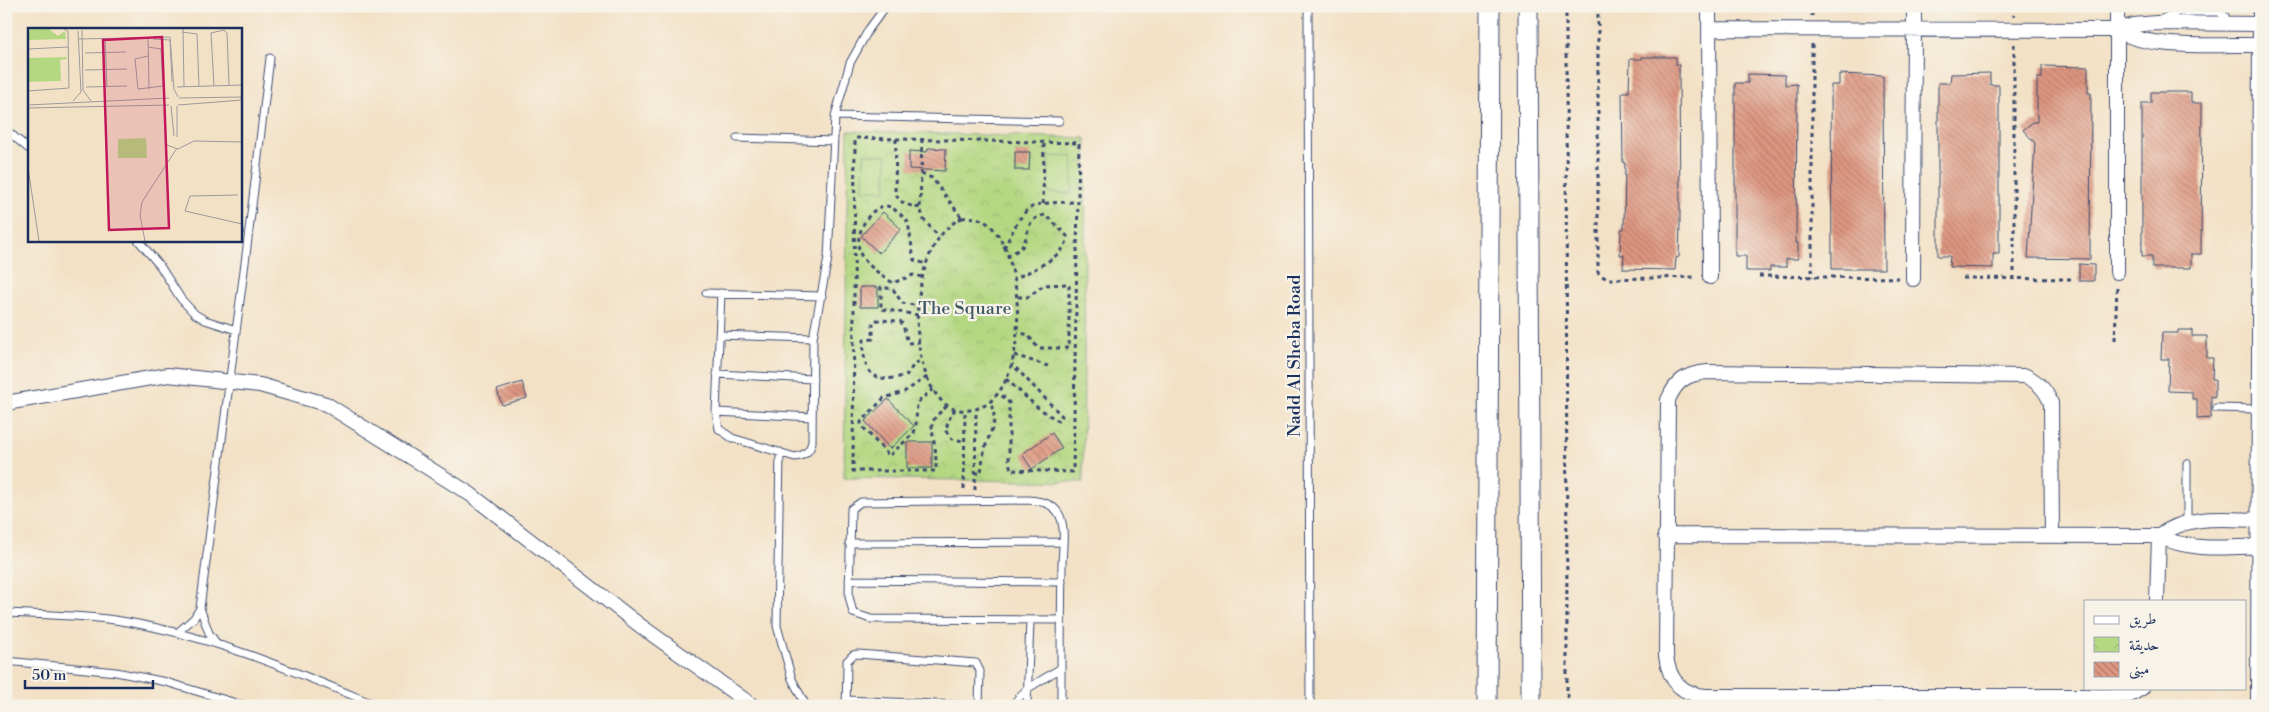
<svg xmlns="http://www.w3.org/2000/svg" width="2269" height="712" font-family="'Libre Bodoni',Amiri,serif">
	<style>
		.park { fill: url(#park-crowns); stroke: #688470 }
		.pitch { fill: #b4d882; stroke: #688470 }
		.building { fill: url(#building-back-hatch) }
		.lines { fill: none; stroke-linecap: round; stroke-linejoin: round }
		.lane-casing { stroke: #3b4a6e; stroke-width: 9 }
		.street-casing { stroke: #3b4a6e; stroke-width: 16 }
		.secondary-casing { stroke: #3b4a6e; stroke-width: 21 }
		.path { stroke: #3b4a6e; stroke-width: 3; stroke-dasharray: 4 4; stroke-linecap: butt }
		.lane { stroke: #fff; stroke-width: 7 }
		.street { stroke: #fff; stroke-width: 14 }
		.secondary { stroke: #fff; stroke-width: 19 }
		.labels { text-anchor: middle; stroke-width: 4.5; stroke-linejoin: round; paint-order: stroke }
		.park-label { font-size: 18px; fill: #415967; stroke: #f7f3e8 }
		.street-label { font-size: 18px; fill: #1b2f5e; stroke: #f7f3e8 }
		.inset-road { fill: none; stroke: #9d9a9c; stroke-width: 1 }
		.view { fill: #c2185b; fill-opacity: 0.15; stroke: #c2185b; stroke-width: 2.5 }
		.inset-edge { fill: none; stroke: #1b2f5e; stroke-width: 2.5 }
	</style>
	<defs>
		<pattern id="park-crowns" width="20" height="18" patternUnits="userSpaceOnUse" patternTransform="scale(1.25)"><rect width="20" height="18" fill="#b4d882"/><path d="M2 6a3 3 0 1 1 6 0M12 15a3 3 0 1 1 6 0" fill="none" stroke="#9aba73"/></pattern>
		<pattern id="building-back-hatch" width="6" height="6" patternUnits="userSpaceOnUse" patternTransform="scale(1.25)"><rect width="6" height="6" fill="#de9680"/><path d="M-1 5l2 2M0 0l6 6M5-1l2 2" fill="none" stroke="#b37b6c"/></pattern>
	</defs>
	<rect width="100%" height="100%" fill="#f7f3e8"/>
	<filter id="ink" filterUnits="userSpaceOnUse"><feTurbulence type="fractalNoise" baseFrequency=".02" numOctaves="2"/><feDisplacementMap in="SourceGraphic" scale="10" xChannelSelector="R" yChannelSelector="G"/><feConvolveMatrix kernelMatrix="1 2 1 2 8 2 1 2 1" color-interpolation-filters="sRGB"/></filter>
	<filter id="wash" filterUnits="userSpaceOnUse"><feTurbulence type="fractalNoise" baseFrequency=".0096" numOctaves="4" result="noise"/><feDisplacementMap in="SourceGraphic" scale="20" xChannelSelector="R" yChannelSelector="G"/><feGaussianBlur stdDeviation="1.12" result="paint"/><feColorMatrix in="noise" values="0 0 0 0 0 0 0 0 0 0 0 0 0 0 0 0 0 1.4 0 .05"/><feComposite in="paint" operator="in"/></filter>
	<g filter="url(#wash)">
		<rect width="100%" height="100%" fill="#f3e1c6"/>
		<!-- park -->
		<path class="park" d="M848,131L1086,138L1083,482L844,478Z"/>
		<!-- pitch -->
		<path class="pitch" d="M864,154L887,155L886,190H863Z
			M1049,156L1073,157L1072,193H1048Z"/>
		<g id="blocks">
			<!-- building -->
			<path class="building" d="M1642,57H1676V65H1679L1680,222L1679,257L1676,258L1675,270L1623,269L1624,255H1620L1621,229H1624L1625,163H1623L1622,92H1629L1630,59H1642Z
				M2042,66L2088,67V93H2091L2090,259L2028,258L2035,143L2023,130L2033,122H2037V78H2042Z
				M1990,73V85H1999V254H1993V268L1949,267L1950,256H1938V83H1950L1951,74Z
				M1748,74L1785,75V85L1797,84L1796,243H1798V259H1786V267H1770V271H1746V256H1735V83H1748Z
				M1839,74L1883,76L1884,269H1832L1831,85H1839Z
				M2151,92H2191V103H2202L2201,254H2191V268H2152V256H2142V103H2151Z
				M928,148L946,149L945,171L909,169V151L927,152Z
				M1015,152H1030L1029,170H1015Z
				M883,212L901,229L879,253L861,236Z
				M2079,264L2094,265V281H2079Z
				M860,287H878V307H860Z
				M2178,330H2192V336H2207V358H2213L2212,379H2215V397L2211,396V418L2197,419V399H2192V392L2168,391L2169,359H2161L2162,333H2178Z
				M522,382L527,398L502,405L497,390Z
				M888,399L914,426L890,449L865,421Z
				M1052,433L1062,448L1032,469L1022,454Z
				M907,442H932V468H907Z"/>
		</g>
	</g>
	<g filter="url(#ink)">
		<use href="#blocks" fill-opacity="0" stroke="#3b4a6e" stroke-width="1"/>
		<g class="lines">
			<!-- lane casing -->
			<g class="lane-casing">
				<path id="lane" d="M1308,6L1310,706
					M2160,20L2177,12H2219L2225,16L2226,24
					M835,116L1059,121
					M6,130L29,149
					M737,138L834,141
					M138,240L160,266L181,299L195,314L205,320L236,330
					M706,293L822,296
					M721,293L716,412L719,429L732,438L795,457C804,456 810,452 812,442L813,338L828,258L835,116L850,63L869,29L886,6
					M719,335L813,338
					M717,374L813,379
					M2216,408L2258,409
					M716,412L812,417
					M780,452L777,626L792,679L806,706
					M2187,463V521
					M849,543L1062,542
					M849,580L1062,582
					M6,613C46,615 87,615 127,622C215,637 296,672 378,706
					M177,633L194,618L200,608
					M217,644L209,633L200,608L246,255L270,58
					M6,661L116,672L166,682L246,706
					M846,700L979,706
					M846,706L847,666V661L853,655L858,654L976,663L980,671L979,706
					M1011,706L1027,689L1061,668
					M1027,706L1030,620
					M1061,706C1061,659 1061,613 1062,566C1062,551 1066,530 1060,516C1054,503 1041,501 1028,500L861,502L851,509L849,596L853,613L871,619L1061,620"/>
			</g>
			<!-- street casing -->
			<g class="street-casing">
				<path id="street" d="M1709,6L1710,277
					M1710,29L2117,30L2134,25L2156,23L2263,24
					M2117,30C2150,51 2223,44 2263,45
					M2117,272V6
					M1913,279L1914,6
					M6,403L168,375L260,385L326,404L470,494L642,627L753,706
					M1665,535L2159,536C2190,552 2228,547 2263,546
					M2052,536L2051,403C2045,389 2039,383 2026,376L1707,372C1686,374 1676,381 1668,400L1666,656C1669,681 1682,695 1707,696H2118L2130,695L2142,688
					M2159,536C2189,513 2227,520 2263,520
					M2157,601L2159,536
					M2258,706L2260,6"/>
			</g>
			<!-- secondary casing -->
			<g class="secondary-casing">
				<path id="secondary" d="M1528,6L1531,706
					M1487,706L1490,6"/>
			</g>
			<!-- path -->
			<path class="path" d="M1566,6L1567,691L1570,706
				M1598,6V272L1600,275L1608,279L1696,277
				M1812,6V16
				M2014,6V16
				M1812,44V277
				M2014,44V278
				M896,139L895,192C900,205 908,205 920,208
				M922,139L920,208L924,220L939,237
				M921,174L932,178L962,218
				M1043,204L1044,142
				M962,218C969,217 977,217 984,221C1029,247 1033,404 970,410C961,411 952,410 945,404C903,369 909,241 962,218Z
				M1004,248C1028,201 1026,203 1078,202
				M1007,256C1011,254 1017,251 1021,248C1031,235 1023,218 1046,215L1067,236C1070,255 1028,272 1014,279
				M1759,276L1900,278
				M922,277L913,275L893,283C883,276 867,266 861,255C852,239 868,206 886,206C893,206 903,217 908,222L914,260L926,264
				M1963,278L2071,279
				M1018,297H1028L1044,285L1069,284V348H1038L1028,335L1018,332
				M918,315L881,309V287L893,289L902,303L919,306
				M2115,340L2117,286
				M920,342L908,343L903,325L900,321L875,320L873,323V339L864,340C862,374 873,385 907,375L914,364L922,360
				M1014,355L1048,366
				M927,377L904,392L884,398L861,422V425L889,456L914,433L916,424L917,403L933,389
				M1006,379L1037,407L1058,421L1062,416L1012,364
				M947,406C928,422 931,424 935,447C936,455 936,463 936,471H853L855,138L1079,143L1073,472L1011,470L1009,462V403L1007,399L998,394
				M955,409L948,421L946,431L952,439L964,441
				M975,473H981C982,464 983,454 986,445C991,429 999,420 990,403
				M964,489L965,411
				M975,490L976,410"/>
			<!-- lane -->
			<use href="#lane" class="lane"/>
			<!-- street -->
			<use href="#street" class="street"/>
			<!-- secondary -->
			<use href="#secondary" class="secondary"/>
		</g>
	</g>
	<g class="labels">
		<!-- park labels -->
		<g class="park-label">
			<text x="965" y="314">The Square</text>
		</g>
		<!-- street labels -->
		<g class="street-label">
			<text transform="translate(1294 356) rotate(-90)" y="6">Nadd Al Sheba Road</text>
		</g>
	</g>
	<!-- overview -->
	<g transform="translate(28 28)">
		<rect width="214" height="214" fill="#f3e1c6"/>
		<path d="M2,1H21L30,8L37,3L38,11L0,12ZM39,29V31L32,32L33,53L1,54L0,30ZM118,110L119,130H90V111Z" fill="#b4d882"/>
		<path class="inset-road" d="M155,1L156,59M54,2L55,62L63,73M154,4L169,6L171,58M120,10L121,61M51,11L142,9L146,61L150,69M77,11L79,58M125,11L142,12L144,54M120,19L133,21L135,58L110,61L107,31L120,28M0,21L40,19M57,25L98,24M57,42L99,41M186,58L183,5L196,2L199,5L201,57M58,59L99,58M149,59L214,57M0,63L41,60L40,3L36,1M151,70L214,69M45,73L53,64L50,3M0,77L141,70M150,77L214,72M143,78L146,108M149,78V109M0,80L141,77M139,117L150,121L166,113L214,114M0,140L11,213M210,167L162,168L157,183L214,196M117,213L112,187L114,174L149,120"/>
		<path class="view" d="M134,9L141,200L81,202L75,12Z"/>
		<rect width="214" height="214" class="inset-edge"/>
	</g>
	<!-- margin -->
	<rect width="2269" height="712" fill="none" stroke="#f7f3e8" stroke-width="25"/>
	<!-- legend -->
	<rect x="2084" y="600" width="162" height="90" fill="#f7f3e8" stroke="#9fa5b1"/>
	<rect x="2094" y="616" width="25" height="8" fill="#ffffff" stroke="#9fa5b1"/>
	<text x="2129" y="624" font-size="15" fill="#1b2f5e">طريق</text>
	<rect x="2094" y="637" width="25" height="15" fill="url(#park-crowns)" stroke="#9fa5b1"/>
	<text x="2129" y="650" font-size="15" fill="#1b2f5e">حديقة</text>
	<rect x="2094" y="662" width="25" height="15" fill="url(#building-back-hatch)" stroke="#9fa5b1"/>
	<text x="2129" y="674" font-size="15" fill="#1b2f5e">مبنى</text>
	<!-- scale -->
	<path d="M25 680v8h128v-8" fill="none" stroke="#1b2f5e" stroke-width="2.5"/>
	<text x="32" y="680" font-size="15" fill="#1b2f5e" stroke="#f7f3e8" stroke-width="4" paint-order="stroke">50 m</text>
</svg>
